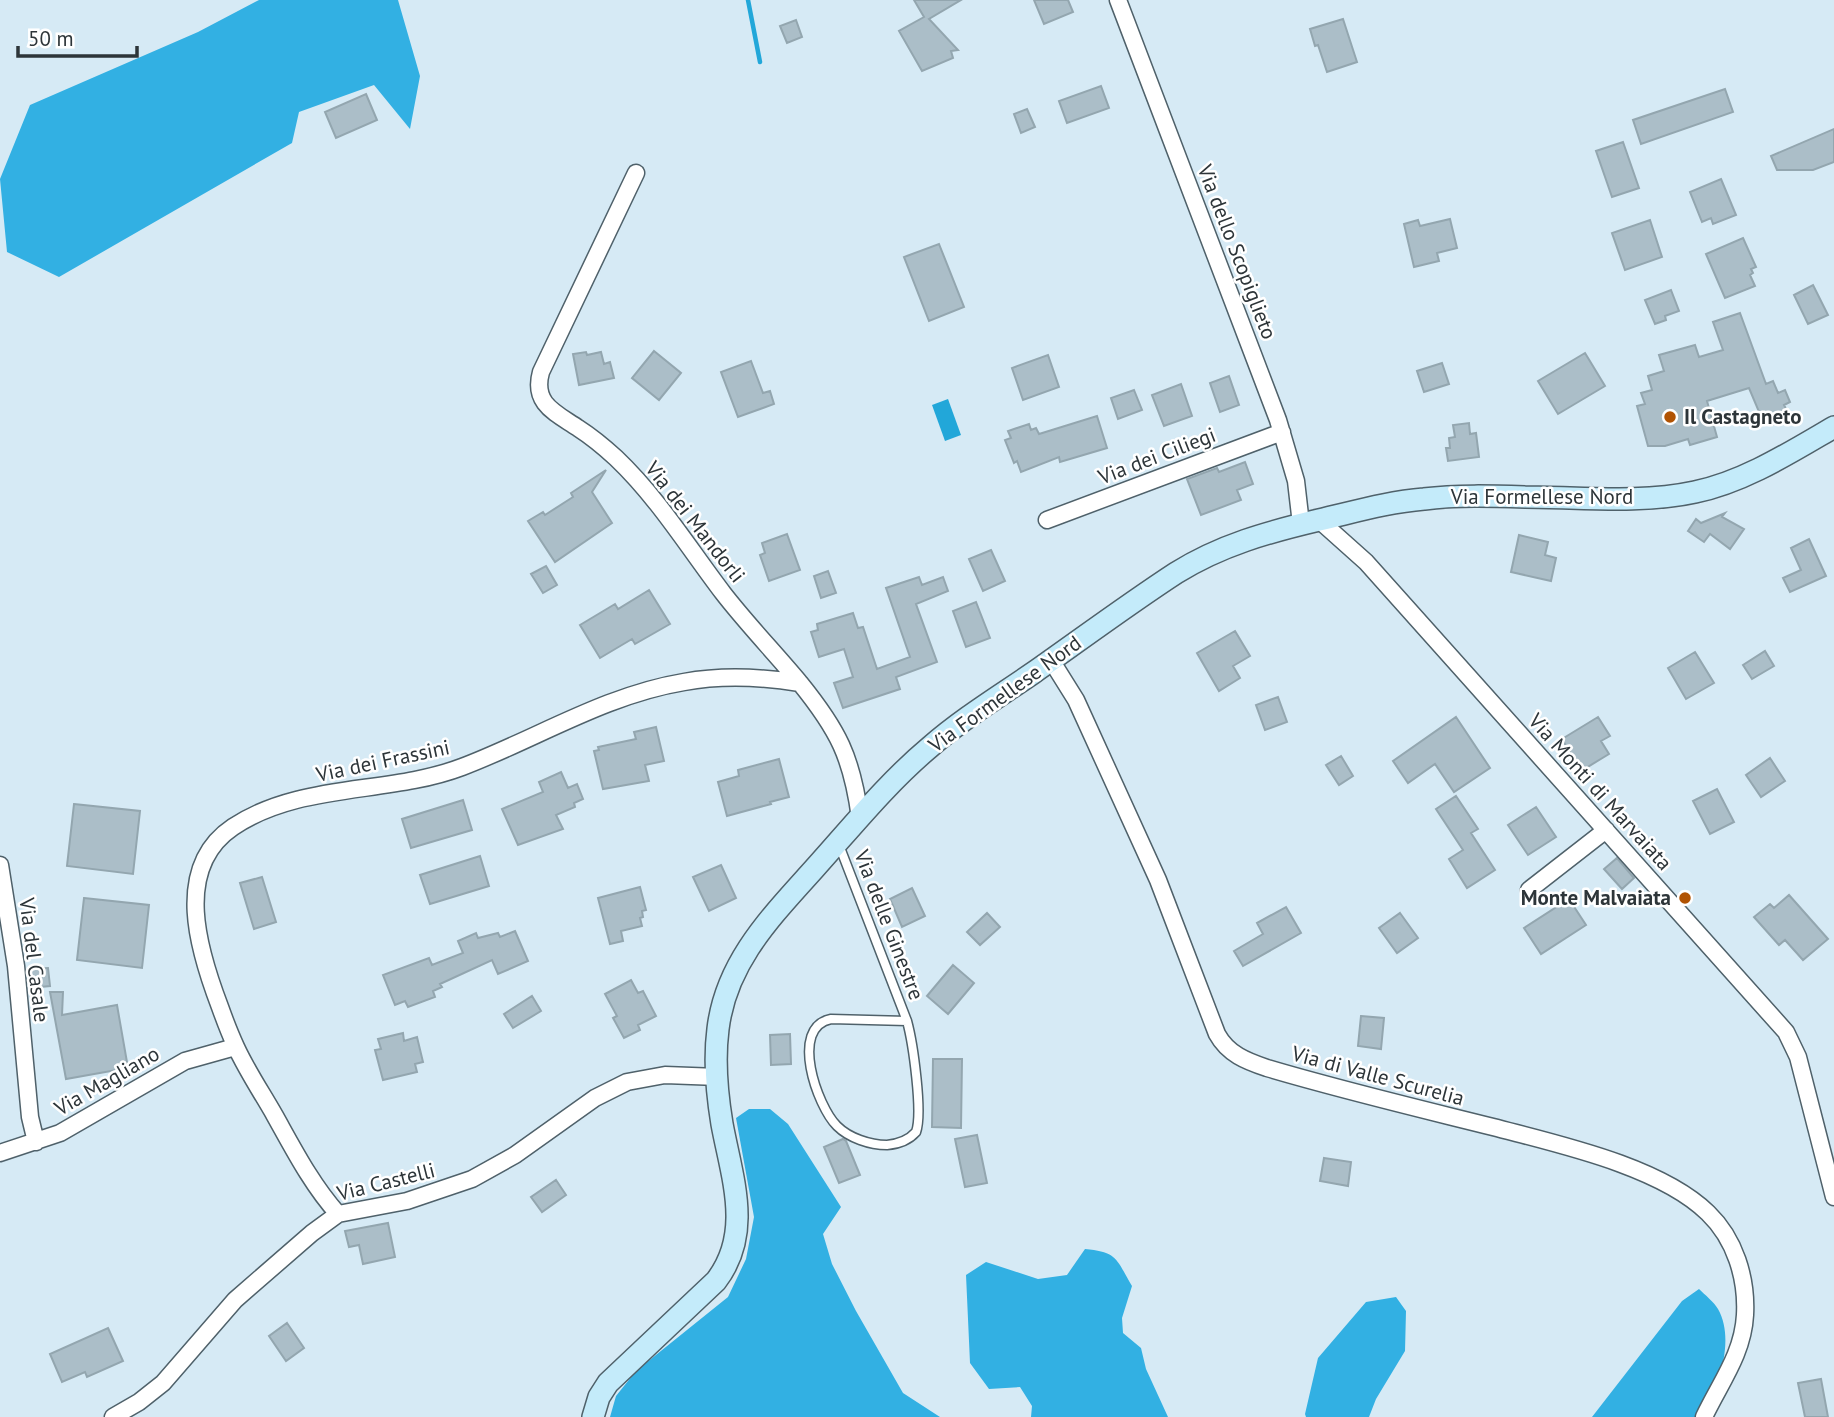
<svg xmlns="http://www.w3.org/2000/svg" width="1834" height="1417" font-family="'PT Sans',sans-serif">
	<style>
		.forest { fill: #32b0e3 }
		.water { fill: #22a7d9 }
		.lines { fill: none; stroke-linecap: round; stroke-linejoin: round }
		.stream { stroke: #22a7d9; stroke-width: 4.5 }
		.building { fill: #abbec8; stroke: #93a6af; stroke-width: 2 }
		.lane-casing { stroke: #4f616a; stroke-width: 11 }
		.street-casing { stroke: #4f616a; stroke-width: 19 }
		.secondary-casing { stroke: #4f616a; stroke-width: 24 }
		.lane { stroke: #fff; stroke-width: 8 }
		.street { stroke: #fff; stroke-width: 16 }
		.secondary { stroke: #c4ebfa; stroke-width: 21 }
		.poi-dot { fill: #b15303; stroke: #fff; stroke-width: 2.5 }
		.labels { text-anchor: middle; stroke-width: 5; stroke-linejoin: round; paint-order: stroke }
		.street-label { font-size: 21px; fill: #2d3539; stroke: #fff }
		.poi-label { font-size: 21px; font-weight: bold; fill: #2d3539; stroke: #fff; text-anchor: start }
	</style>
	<rect width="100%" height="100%" fill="#d6eaf5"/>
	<!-- forest -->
	<path class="forest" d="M259,0H398L420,76L410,129L374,85L299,112L292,143L59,277L7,252L0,179L30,105L198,32Z
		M749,1109H770L788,1124L841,1207L823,1234L832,1264L856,1311L903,1393L940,1417H610L616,1396L636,1371L728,1297L746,1259L754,1217L736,1118Z
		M1085,1249C1118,1252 1116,1259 1132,1286L1122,1318L1123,1333L1141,1348L1146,1369L1168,1417H1031L1032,1406L1020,1387L989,1389L970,1363L966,1275L986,1262L1038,1279L1067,1275Z
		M1699,1289C1705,1295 1714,1302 1718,1309C1736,1341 1717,1387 1705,1417H1592L1682,1301Z
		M1396,1297L1406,1311L1405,1351L1376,1399L1369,1417H1306L1305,1414L1318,1358L1366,1302Z"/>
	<!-- water -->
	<path class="water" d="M948,399L961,435L945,441L932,405Z"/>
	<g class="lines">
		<!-- stream -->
		<path class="stream" d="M748,0L760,62"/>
	</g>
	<!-- building -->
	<path class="building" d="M914,0H961L929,19L958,50L951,51L953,58L922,71L899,31L924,17Z
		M1034,0H1068L1073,12L1044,24Z
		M1343,19L1357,62L1327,72L1318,45L1315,46L1310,29Z
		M796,20L802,37L787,43L780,26Z
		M1101,86L1109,108L1067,123L1059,101Z
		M1725,89L1733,112L1641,144L1633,120Z
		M366,94L377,120L336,138L325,112Z
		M1027,109L1035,127L1021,133L1014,114Z
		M1834,129V162L1813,170H1777L1771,156Z
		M1623,142L1639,188L1612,197L1596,151Z
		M1721,179L1736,215L1713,224L1711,218L1702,222L1690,192Z
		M1450,219L1457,248L1437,253L1439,261L1414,267L1404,224L1418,220L1420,226Z
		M1650,220L1662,257L1625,270L1612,233Z
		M1743,238L1756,267L1751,269L1753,273L1750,275L1755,286L1725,298L1706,254Z
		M939,244L964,307L929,321L904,257Z
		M1813,285L1828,315L1808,324L1794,295Z
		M1671,290L1679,311L1665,316L1666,320L1655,324L1645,300Z
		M1740,313L1766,384L1773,381L1778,393L1785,390L1790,402L1784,405L1790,417L1772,425L1768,416L1762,419L1749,388L1707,401L1717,437L1690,445L1688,439L1665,446H1648L1637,406L1645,404L1641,393L1652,390L1648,376L1664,371L1659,355L1695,345L1699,357L1723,350L1713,322Z
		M654,351L681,373L659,400L632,378Z
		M586,352L587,355L601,352L604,364L610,362L614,378L579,385L573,354Z
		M1585,353L1605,386L1558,414L1538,381Z
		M1048,355L1059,387L1023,400L1012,368Z
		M751,361L763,393L770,391L774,404L738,417L721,372Z
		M1442,363L1449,384L1424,392L1417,371Z
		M1229,376L1239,405L1220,412L1210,383Z
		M1181,384L1192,416L1164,426L1152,395Z
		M1134,390L1142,410L1118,419L1111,398Z
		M1097,416L1107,448L1060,462L1059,457L1021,472L1017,461L1014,463L1005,440L1011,438L1008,431L1029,424L1031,430L1036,428L1039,434Z
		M1469,423L1470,434L1476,433L1479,457L1448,461L1446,448H1450L1449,438L1455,437L1453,425Z
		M1245,462L1253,484L1237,490L1241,500L1201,515L1187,479L1217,468L1219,472Z
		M606,470L592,492L612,523L555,562L528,521L543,512L545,515L573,497L571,493Z
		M1725,513L1722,517L1744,529L1730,549L1710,534L1704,542L1688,531L1696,519L1701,523Z
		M787,534L800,570L769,581L760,555L765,553L762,543Z
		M1519,535L1548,542L1545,555L1556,558L1551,581L1511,572Z
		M1809,539L1826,576L1790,592L1783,578L1801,570L1791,548Z
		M991,550L1005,581L983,591L969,559Z
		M546,566L557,585L543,593L531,574Z
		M828,571L836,593L821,598L814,576Z
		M919,577L922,585L943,577L948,591L916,604L937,662L896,677L900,689L843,708L834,683L853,677L844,649L819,657L811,632L818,630L817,624L853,613L858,628L863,627L877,669L910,657L886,588Z
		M649,590L670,624L635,644L632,639L600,658L580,625L615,604L618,609Z
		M976,602L990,638L966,647L953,611Z
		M1235,631L1250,656L1233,666L1240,678L1219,691L1197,653Z
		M1765,651L1774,666L1752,679L1743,665Z
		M1695,652L1714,683L1686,699L1668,668Z
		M1278,697L1287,722L1265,730L1256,705Z
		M1456,717L1490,768L1454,792L1435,764L1408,783L1393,761Z
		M1598,717L1610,736L1601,741L1609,754L1581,771L1562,739Z
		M656,727L664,761L645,765L649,781L603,789L594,751L599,750L598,747L636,739L634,732Z
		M1341,756L1353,776L1339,785L1326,765Z
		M1770,758L1785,781L1761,797L1746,775Z
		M779,759L789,797L770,802L771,804L727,816L718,782L739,776L738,770Z
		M561,772L568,788L577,784L583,799L574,803L575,807L556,815L563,829L518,845L502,809L543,792L539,782Z
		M1717,789L1734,822L1710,834L1693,801Z
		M1456,796L1478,829L1471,833L1495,870L1467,888L1449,859L1463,850L1436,809Z
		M463,800L472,830L411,848L402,819Z
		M74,804L140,811L133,874L67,866Z
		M1536,807L1556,837L1528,855L1508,825Z
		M480,856L489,886L430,904L420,875Z
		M1617,858L1634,878L1622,889L1604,869Z
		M721,865L736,898L709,911L693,877Z
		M262,877L276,922L254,929L240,883Z
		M640,887L646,910L642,911L643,917L640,918L642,926L621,931L623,941L610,944L598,898Z
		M912,888L925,916L902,927L890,899Z
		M1789,895L1828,939L1803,960L1785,940L1779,945L1754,917L1770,904L1774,908Z
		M84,898L149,905L142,968L77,960Z
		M1569,899L1586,925L1541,954L1524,928Z
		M1286,907L1301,933L1243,966L1234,951L1263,934L1257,923Z
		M987,913L1000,927L980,945L967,932Z
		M1400,913L1418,938L1397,953L1379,928Z
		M515,931L528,961L498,974L492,960L440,984L442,987L433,991L435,997L408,1007L405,1001L395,1005L383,975L429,958L432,965L463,953L458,941L476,933L478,938L498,933L500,937Z
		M953,965L974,983L948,1014L927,996Z
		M48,968L50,986L30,988L29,969Z
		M631,980L638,993L643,991L656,1016L638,1025L640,1030L624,1038L613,1018L617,1016L605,994Z
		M50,992H63L62,1015L117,1005L128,1068L66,1079Z
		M532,996L541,1011L513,1028L504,1014Z
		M1361,1016L1384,1018L1381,1049L1358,1046Z
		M403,1033L404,1041L417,1037L423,1062L415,1064L417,1072L383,1080L375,1050L381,1049L378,1039Z
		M790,1034L791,1064L771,1065L770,1035Z
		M933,1059H962L961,1128L932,1127Z
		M977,1135L987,1183L965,1187L955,1139Z
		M843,1139L846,1141L860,1175L839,1183L824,1147Z
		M1324,1158L1351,1162L1348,1186L1320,1181Z
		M556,1180L566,1195L542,1212L531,1197Z
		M388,1223L395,1257L363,1264L359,1245L349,1247L345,1231Z
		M287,1323L304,1348L286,1361L269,1336Z
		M108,1328L123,1361L87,1377L85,1372L62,1382L50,1354Z
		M1821,1379L1828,1417H1805L1798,1383Z"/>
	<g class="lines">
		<!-- lane casing -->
		<g class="lane-casing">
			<path id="lane" d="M839,845L907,1021C913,1043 923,1113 916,1132C908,1141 898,1144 887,1145C870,1145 849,1138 837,1126C817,1106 789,1027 831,1019L907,1021"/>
		</g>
		<!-- street casing -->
		<g class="street-casing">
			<path id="street" d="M1118,0L1278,420L1296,481L1301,524
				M636,173L541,372C532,404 556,413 578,428C592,437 604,447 616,458C658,498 688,547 723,593C747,624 775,653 800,683
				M1047,520L1282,432
				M1319,520L1366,562L1786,1032L1798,1057L1834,1197
				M1051,660L1076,700L1158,880L1217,1034C1228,1054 1246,1061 1267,1068C1341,1090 1417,1108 1493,1127C1557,1144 1660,1166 1708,1213C1735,1239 1747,1278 1745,1315C1743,1354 1720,1383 1704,1417
				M0,865L16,966L30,1117L36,1142
				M1529,890L1606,830
				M0,1153L60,1133L185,1061L235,1047
				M338,1214C312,1185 294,1150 275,1116C262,1093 247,1071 236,1047C230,1034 225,1021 220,1007C199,952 172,868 233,827C300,782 388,795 462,767C536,739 605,695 684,682C722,675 762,677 800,683C838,730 852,757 860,818
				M113,1417L139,1402L163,1383L235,1300L312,1233L338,1214L407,1201L472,1179L515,1155L595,1098L627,1082L665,1075L718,1077"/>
		</g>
		<!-- secondary casing -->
		<g class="secondary-casing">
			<path id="secondary" d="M593,1417L599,1397L608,1383L716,1281C753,1233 732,1178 722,1124C717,1094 714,1060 718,1029C726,962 771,917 814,869C851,828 887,783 930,747C962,719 998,697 1033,673C1080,640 1127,605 1176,573C1221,545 1268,532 1319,520C1354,512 1388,502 1424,499C1457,495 1491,496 1525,497C1580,497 1640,504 1695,492C1744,482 1791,452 1834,427"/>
		</g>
		<!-- lane -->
		<use href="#lane" class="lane"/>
		<!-- street -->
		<use href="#street" class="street"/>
		<!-- secondary -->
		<use href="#secondary" class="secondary"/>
	</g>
	<!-- markers -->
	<g class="poi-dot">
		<circle cx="1670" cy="417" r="7"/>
		<circle cx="1685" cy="898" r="7"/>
	</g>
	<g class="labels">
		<!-- street labels -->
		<g class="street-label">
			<text transform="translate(1237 252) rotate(69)" y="7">Via dello Scopiglieto</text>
			<text transform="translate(1157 456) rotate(-21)" y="7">Via dei Ciliegi</text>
			<text x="1542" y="504">Via Formellese Nord</text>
			<text transform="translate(695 522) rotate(52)" y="7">Via dei Mandorli</text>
			<text transform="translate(1005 694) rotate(-36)" y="7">Via Formellese Nord</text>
			<text transform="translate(383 761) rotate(-12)" y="7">Via dei Frassini</text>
			<text transform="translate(1600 792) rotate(48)" y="7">Via Monti di Marvaiata</text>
			<text transform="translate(889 925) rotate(69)" y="7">Via delle Ginestre</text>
			<text transform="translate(34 960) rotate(83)" y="7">Via del Casale</text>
			<text transform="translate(1378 1076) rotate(15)" y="7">Via di Valle Scurelia</text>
			<text transform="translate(107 1081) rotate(-30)" y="7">Via Magliano</text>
			<text transform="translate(386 1182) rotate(-14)" y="7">Via Castelli</text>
		</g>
		<!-- poi labels -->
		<g class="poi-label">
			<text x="1684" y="424">Il Castagneto</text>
			<text x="1671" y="905" text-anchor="end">Monte Malvaiata</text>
		</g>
	</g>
	<!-- scale -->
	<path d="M18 46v10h119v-10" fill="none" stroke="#2d3539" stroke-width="3.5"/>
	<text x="28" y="46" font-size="21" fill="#2d3539" stroke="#ffffff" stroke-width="5" paint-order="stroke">50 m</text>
</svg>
